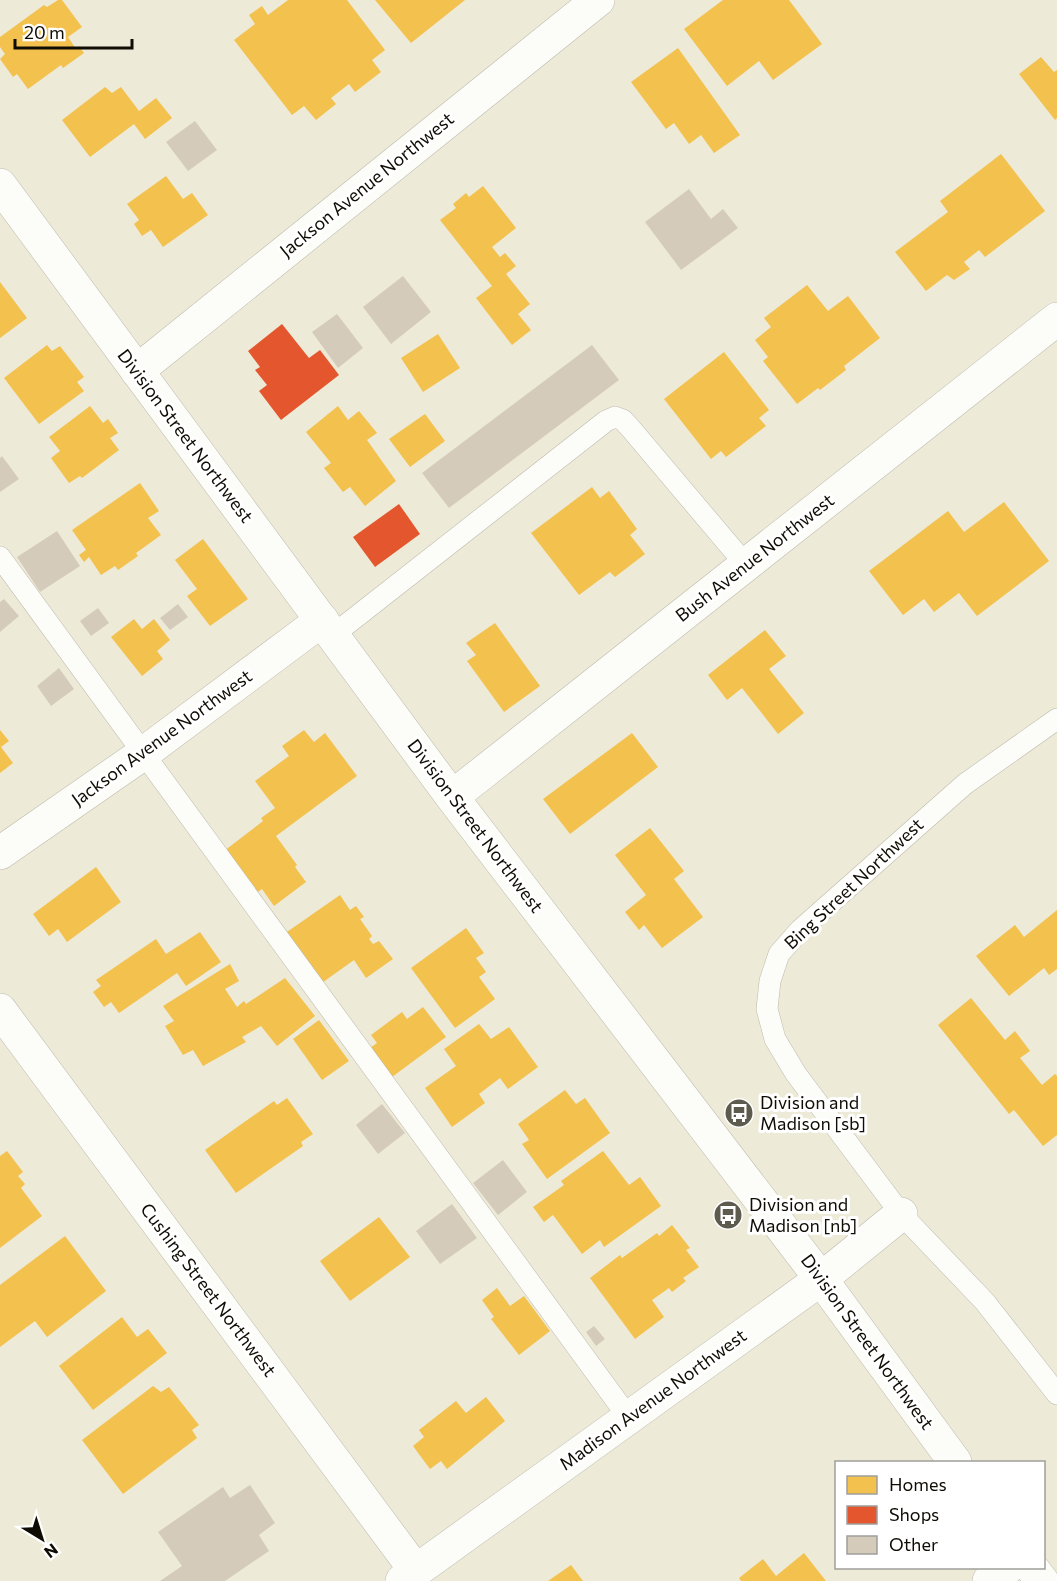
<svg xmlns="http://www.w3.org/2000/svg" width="1057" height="1581" font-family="Commissioner,sans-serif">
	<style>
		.homes { fill: #f2c14e }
		.shops { fill: #e4572e }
		.building { fill: #d4cbbb }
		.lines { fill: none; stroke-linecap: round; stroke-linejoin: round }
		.service-casing { stroke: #bdbaac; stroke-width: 22 }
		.minor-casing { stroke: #bdbaac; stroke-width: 34 }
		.tertiary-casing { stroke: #bdbaac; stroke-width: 34 }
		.service { stroke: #fcfcf9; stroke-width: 21 }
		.minor { stroke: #fcfcf9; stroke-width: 33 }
		.tertiary { stroke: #fcfcf9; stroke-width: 33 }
		.labels { text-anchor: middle; stroke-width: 6; stroke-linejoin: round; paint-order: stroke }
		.street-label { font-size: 18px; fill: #0f0c03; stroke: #fff }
		.poi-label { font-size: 18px; fill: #0f0c03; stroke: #fff; text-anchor: start }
	</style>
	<rect width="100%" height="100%" fill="#eeead8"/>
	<!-- homes -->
	<path class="homes" d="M58,0H62L82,27L68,37L76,49L79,46L84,53L63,68L61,65L28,89L17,74L13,77L0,59L5,54L0,47V37L44,5L47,7Z
		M288,0H347L385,50L372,60L381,72L355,92L349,84L331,98L336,104L316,120L304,106L292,115L234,40L255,24L249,15L262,6L268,15Z
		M375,0H465L411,43Z
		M723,0H789L822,44L773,80L759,61L727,86L684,29Z
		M678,48L740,135L714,153L701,135L689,144L674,123L666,129L631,82Z
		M1041,57L1054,72L1057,70V118L1055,120L1019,74Z
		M105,87L112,93L121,87L139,111L156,98L172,118L145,139L134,124L90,157L62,120Z
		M1001,154L1045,211L985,257L979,250L964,262L970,269L954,280L947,275L926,291L895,252L948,212L940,201Z
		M166,176L183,199L192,193L208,215L163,247L151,230L142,236L134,224L139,220L127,204Z
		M483,186L516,228L492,247L500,257L505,253L516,266L506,274L530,304L518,314L531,330L512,345L476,298L492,286L440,220L456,208L453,204L466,193L469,197Z
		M0,282L27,318L0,338Z
		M807,285L828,311L848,296L880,338L844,366L846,370L820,390L818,388L797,404L763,361L768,357L755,340L771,327L764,318Z
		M438,334L460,368L423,392L401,358Z
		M47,345L52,351L60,346L84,377L77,382L84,391L39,424L4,378Z
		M724,352L769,410L759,418L766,426L726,457L721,451L711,459L664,399Z
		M90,406L103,423L108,419L118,433L110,438L119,450L82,478L80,476L69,483L51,458L60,451L49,437Z
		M338,406L348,420L359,411L377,433L367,440L396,481L365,506L350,487L343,492L324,468L331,463L306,432Z
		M425,414L445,441L410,467L389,439Z
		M140,483L159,511L148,518L161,535L136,553L138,556L118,570L115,566L101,575L89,557L84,562L79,555L86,550L72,530Z
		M592,487L600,498L609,491L637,529L630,535L645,554L615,577L610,572L579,595L531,533Z
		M1004,502L1049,561L977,616L959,593L934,612L924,599L903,615L869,571L948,511L964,532Z
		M203,539L248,599L210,626L187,596L197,589L175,560Z
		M134,619L142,629L154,619L170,640L157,651L163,659L142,676L111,637Z
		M495,623L540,686L504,712L467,661L476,655L466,643Z
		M765,630L786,656L769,669L804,713L778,734L742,688L727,700L708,675Z
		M0,730L9,741L1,747L13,763L0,773Z
		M304,730L314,742L325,733L357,776L276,836L297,865L295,867L306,882L274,906L262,889L255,894L224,851L263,821L261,818L275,808L255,781L289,756L282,746Z
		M632,733L658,767L570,834L543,799Z
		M650,828L684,871L674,879L703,917L662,948L644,925L639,930L625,912L646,895L615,855Z
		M96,867L121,902L67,942L58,929L49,936L33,914Z
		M340,895L350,910L356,906L364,917L360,919L372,936L369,939L373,944L379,941L393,959L366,978L354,960L319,985L284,934Z
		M1057,910V969L1049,975L1044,968L1009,996L976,956L1015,925L1024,937Z
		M466,928L484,953L476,958L486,972L479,977L495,999L455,1028L411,968Z
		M200,932L221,962L186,986L177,973L119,1013L111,1002L104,1007L93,992L101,986L96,980L156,939L166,954Z
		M230,964L239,981L225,989L237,1007L244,1001L246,1004L285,978L315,1016L277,1046L261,1026L242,1037L246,1042L203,1066L193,1050L183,1055L165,1026L174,1021L163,1006Z
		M971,998L1005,1040L1015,1031L1030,1051L1020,1058L1042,1085L1055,1074L1057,1076V1135L1043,1146L1014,1110L1009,1114L938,1025Z
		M423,1007L446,1037L392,1077L370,1048L377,1043L371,1035L402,1012L407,1019Z
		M319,1020L349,1061L322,1080L293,1039Z
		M479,1024L491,1039L509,1027L538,1067L508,1089L500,1078L479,1094L485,1103L452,1127L425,1088L456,1066L444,1049Z
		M565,1090L576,1104L585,1098L610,1133L547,1179L522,1144L529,1140L518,1124Z
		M287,1098L313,1134L301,1142L303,1146L236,1193L205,1150L274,1101L277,1105Z
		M7,1151L23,1172L18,1176L25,1184L21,1188L42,1216L0,1248V1156Z
		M603,1151L629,1185L640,1177L661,1206L604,1247L600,1240L582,1254L553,1215L544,1222L533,1207L564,1185L561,1181Z
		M379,1217L410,1257L350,1301L320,1261Z
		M672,1225L690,1248L686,1250L699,1267L683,1278L686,1281L672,1292L669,1288L652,1300L664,1317L635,1339L590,1278L620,1255L622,1258L657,1233L659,1236Z
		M65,1236L106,1291L47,1337L35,1321L0,1347V1285Z
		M497,1288L510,1306L524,1296L550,1331L519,1355L491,1319L494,1317L482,1300Z
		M122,1317L137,1337L148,1329L167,1353L93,1410L59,1366Z
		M153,1386L161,1392L169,1387L199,1425L192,1430L197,1438L123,1494L82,1440Z
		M486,1397L505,1421L447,1469L441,1461L430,1469L413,1446L424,1437L419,1430L456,1401L466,1413Z
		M804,1553L826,1581H741L739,1578L763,1559L776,1576Z
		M571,1565L583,1581H548Z"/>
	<!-- shops -->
	<path class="shops" d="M282,324L309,358L320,350L339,375L281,420L259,391L267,385L255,370L260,367L248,351Z
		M399,504L420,534L375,567L353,537Z"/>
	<!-- building -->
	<path class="building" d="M195,121L217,150L188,171L166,142Z
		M689,189L711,219L723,209L738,228L681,270L645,222Z
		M403,276L431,312L391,344L363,307Z
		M337,314L363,348L338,368L312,332Z
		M592,345L619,380L449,508L422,473Z
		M2,456L19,479L0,492V458Z
		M57,531L80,566L40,592L17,557Z
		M4,599L19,616L0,632V602Z
		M178,604L188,617L170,630L160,618Z
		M98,608L109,623L91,636L80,621Z
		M59,668L74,689L51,706L37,686Z
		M382,1104L405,1133L378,1154L356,1125Z
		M503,1160L527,1192L498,1215L473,1183Z
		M452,1204L477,1238L440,1264L416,1231Z
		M594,1326L605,1339L596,1346L586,1332Z
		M250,1485L275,1523L259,1535L269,1551L225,1581H160L182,1566L158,1532L223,1487L230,1498Z"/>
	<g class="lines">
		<!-- service casing -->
		<g class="service-casing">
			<path id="service" d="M0,557L629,1418
				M333,635L606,421L615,417L623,420L632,430L746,565
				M1057,719L965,784L800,930L779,954L770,981L767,1009L775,1039L796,1074L901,1214L985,1302L1057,1394"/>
		</g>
		<!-- minor casing -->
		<g class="minor-casing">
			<path id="minor" d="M137,371L598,0
				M0,853L144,753L322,620
				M0,1010L416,1571
				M402,1581L821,1279L901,1214
				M989,1581L1007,1568"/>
		</g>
		<!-- tertiary casing -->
		<g class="tertiary-casing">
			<path id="tertiary" d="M0,185L452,797L821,1279L955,1462
				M452,797L1057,319
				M1032,1568L1042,1581"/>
		</g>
		<!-- service -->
		<use href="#service" class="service"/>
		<!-- minor -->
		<use href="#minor" class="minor"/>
		<!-- tertiary -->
		<use href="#tertiary" class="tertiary"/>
	</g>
	<!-- icons -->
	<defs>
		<g id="bus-disc" transform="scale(1.5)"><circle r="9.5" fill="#5d5a4e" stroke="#fff"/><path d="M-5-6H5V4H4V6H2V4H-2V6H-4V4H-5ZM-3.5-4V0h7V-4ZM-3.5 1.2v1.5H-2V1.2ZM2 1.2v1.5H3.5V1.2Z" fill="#fff"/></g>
	</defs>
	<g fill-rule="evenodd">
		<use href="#bus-disc" x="739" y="1113"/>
		<use href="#bus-disc" x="728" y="1215"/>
	</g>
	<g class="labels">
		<!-- street labels -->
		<g class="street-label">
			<text transform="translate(367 185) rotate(-39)" y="6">Jackson Avenue Northwest</text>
			<text transform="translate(185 436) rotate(53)" y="6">Division Street Northwest</text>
			<text transform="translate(755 558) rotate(-38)" y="6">Bush Avenue Northwest</text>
			<text transform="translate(162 738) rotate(-36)" y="6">Jackson Avenue Northwest</text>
			<text transform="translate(475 826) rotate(53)" y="6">Division Street Northwest</text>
			<text transform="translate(854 884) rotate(-43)" y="6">Bing Street Northwest</text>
			<text transform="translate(208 1290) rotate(53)" y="6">Cushing Street Northwest</text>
			<text transform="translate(867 1342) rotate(54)" y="6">Division Street Northwest</text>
			<text transform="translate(653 1400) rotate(-36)" y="6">Madison Avenue Northwest</text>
		</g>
		<!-- poi labels -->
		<g class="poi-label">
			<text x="760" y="1109">Division and<tspan x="760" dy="21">Madison [sb]</tspan></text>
			<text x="749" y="1211">Division and<tspan x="749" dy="21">Madison [nb]</tspan></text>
		</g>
	</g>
	<!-- legend -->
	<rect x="835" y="1461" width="210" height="108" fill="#ffffff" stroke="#9f9e9a" stroke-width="1.5"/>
	<rect x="847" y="1476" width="30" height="18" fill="#f2c14e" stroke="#9f9e9a" stroke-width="1.5"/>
	<text x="889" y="1491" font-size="18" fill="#0f0c03">Homes</text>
	<rect x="847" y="1506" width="30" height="18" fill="#e4572e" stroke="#9f9e9a" stroke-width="1.5"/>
	<text x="889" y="1521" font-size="18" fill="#0f0c03">Shops</text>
	<rect x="847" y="1536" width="30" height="18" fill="#d4cbbb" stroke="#9f9e9a" stroke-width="1.5"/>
	<text x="889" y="1551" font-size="18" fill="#0f0c03">Other</text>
	<!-- north arrow -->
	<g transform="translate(42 1539) rotate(142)" stroke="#ffffff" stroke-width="4.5" paint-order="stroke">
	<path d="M0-4.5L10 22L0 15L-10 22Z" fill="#0f0c03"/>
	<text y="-9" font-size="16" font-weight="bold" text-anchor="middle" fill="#0f0c03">N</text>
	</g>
	<!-- scale -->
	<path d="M15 39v9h117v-9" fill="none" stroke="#0f0c03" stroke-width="3"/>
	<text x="24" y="39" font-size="18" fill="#0f0c03" stroke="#ffffff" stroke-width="4.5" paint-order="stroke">20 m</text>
</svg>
